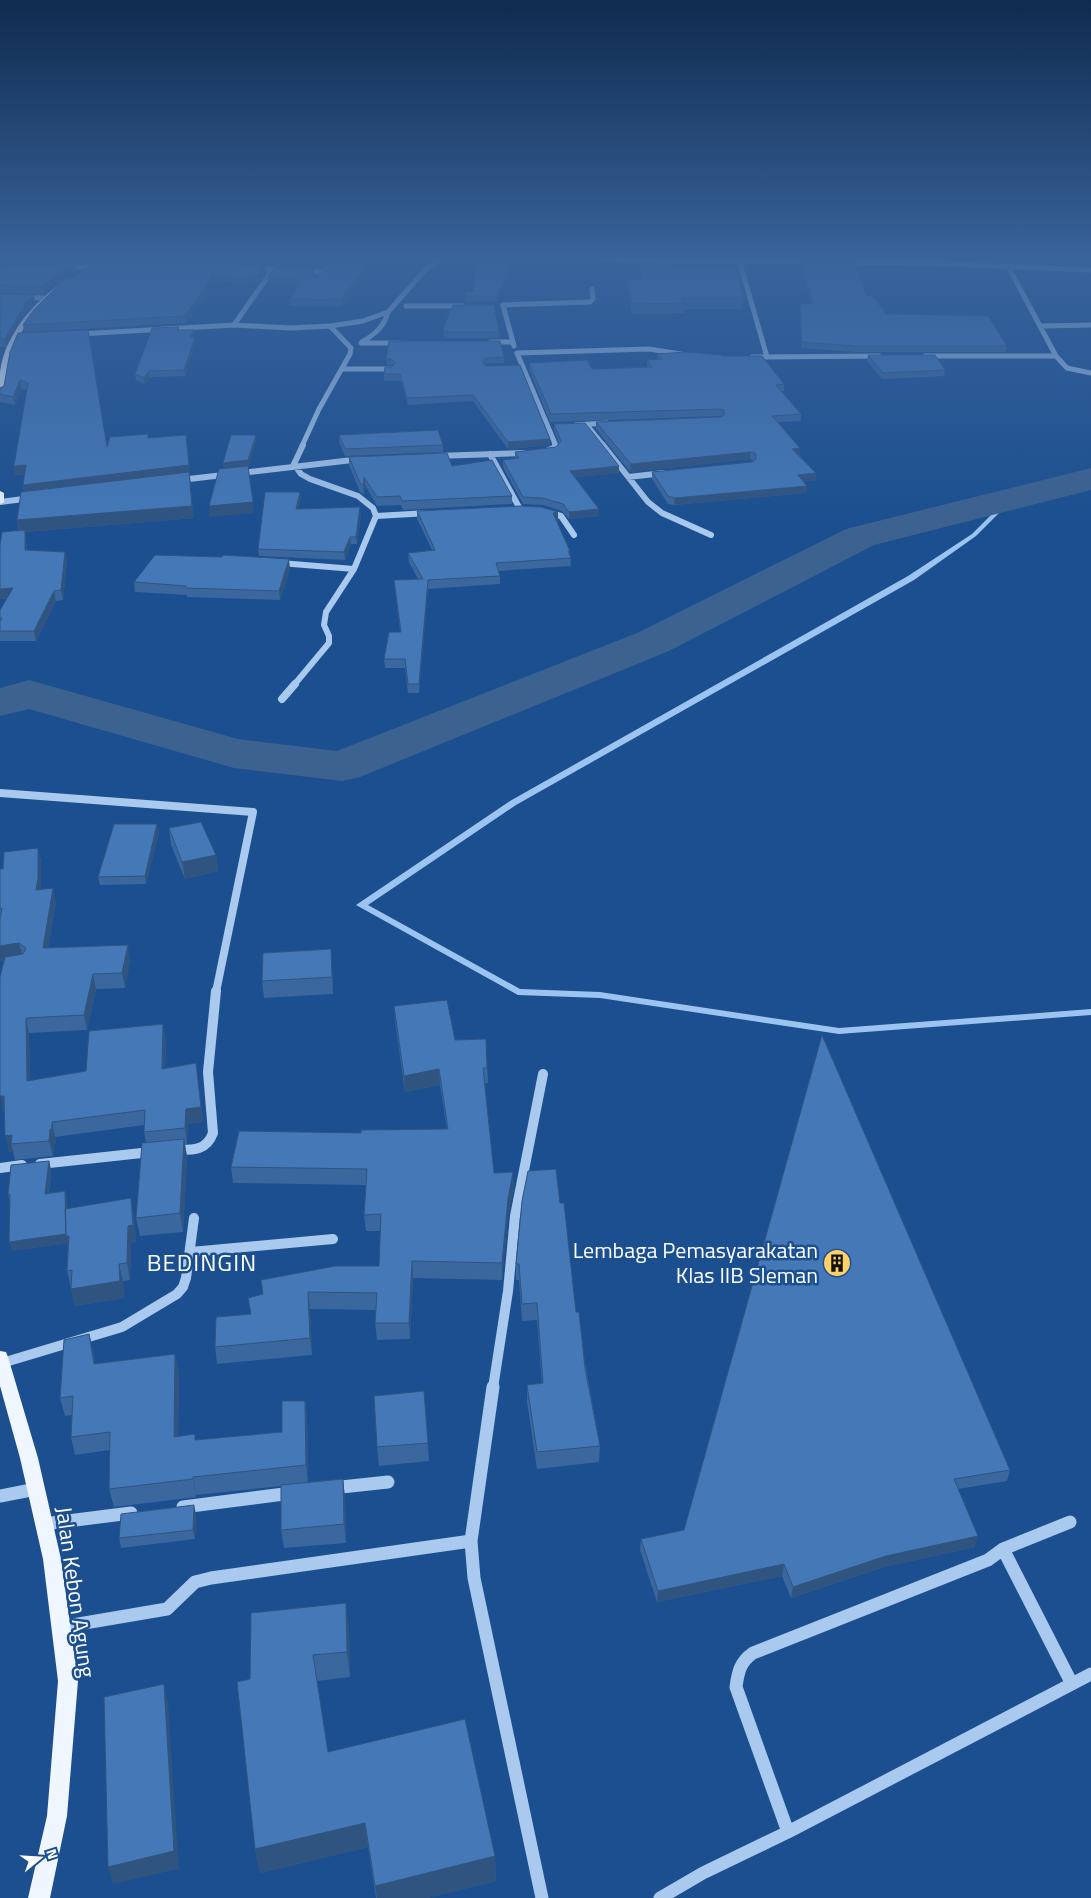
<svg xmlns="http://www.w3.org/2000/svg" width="1091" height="1898" font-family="'Titillium Web',sans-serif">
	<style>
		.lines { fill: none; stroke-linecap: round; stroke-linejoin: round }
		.stream { fill: #9cc4f0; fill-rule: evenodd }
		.river { fill: #3c6290; fill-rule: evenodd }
		.minor-far4 { stroke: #a9c9ee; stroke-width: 5 }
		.minor-far3 { stroke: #a9c9ee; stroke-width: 6 }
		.minor-far2 { stroke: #a9c9ee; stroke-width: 8 }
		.minor-far1 { stroke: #a9c9ee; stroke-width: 10 }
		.minor { stroke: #a9c9ee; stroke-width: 13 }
		.major { fill: #f0f6ff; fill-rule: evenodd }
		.wall { fill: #3a679d }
		.shaded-wall { fill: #305480 }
		.building { fill: #4478b7; stroke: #305480 }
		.labels { text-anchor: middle; stroke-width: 5; stroke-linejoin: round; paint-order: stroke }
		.near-poi-label { font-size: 22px; fill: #fff; stroke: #1b4f8f; text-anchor: end }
		.near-street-label { font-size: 22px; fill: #fff; stroke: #1b4f8f }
		.near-neighbourhood-label { font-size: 24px; letter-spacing: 1px; fill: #fff; stroke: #1b4f8f }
	</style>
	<rect width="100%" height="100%" fill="#1b4f8f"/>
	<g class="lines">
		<!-- stream -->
		<path class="stream" d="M1007,499L1012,500L976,536L914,580L516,805L368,905L520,989L600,992L839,1028L1091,1009V1015L839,1034L600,998L518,995L356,905L510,801L908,576L972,534Z"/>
		<!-- river -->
		<path class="river" d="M1091,468V490L874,545L669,651L360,777L342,781L234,768L29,709L0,716V688L29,680L238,739L337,751L637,633L846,529Z"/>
		<!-- minor-far4 -->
		<path class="minor-far4" d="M602,260L931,263L1091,270
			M740,263L767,357
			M65,267H91
			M254,268L284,270
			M1009,268L1056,356
			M304,271L324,272
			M321,275L335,260
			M0,297L44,298
			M406,306H463
			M234,325L273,269
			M1040,326L1091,325
			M79,334L234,325L291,328L330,326
			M362,342C375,334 384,327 388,312
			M491,342H513
			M361,343H400
			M514,346L503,305L590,302L593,299L592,289
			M925,356H1056L1067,368L1091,373
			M752,357L879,356
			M343,369H391
			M575,425L607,423
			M587,425L604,446
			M302,446L319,409L350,354L351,348L330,326L363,321L388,312L425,270L438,260
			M556,446L517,353L649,349L687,355"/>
		<!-- minor-far3 -->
		<path class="minor-far3" d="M603,445L648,502L662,513L711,535
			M546,451L556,447L555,445
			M490,454L520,509
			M436,456L525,453
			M294,464L303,445
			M628,477L664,473
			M180,480L361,459
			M0,502L31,498
			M547,512L561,516L574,535
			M376,516L429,513
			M280,563L354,569
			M294,685L329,643V636L324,625L326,612L354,569L376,516L373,508L358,496L310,479L301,474L294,464"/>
		<!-- minor-far2 -->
		<path class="minor-far2" d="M282,699L295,684
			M0,793L253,812L216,992"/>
		<!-- minor-far1 -->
		<path class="minor-far1" d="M174,1150C191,1150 206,1152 213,1133L208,1072L216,991
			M40,1164L151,1152
			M0,1168L22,1165
			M191,1252L333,1239
			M2,1363L122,1327L177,1294L183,1287L186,1278L194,1218
			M493,1388L508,1291L515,1216L543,1074"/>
		<!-- minor -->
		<path class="minor" d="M493,1387L471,1541L474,1578L542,1898
			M332,1488L388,1482
			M0,1496L36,1489
			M183,1507L292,1493
			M44,1524L131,1513
			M1003,1549L1072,1684
			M61,1627L167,1609L195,1582L211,1578L471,1541
			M788,1832L736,1687C738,1672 740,1662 753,1653L988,1560L1003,1549L1070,1522
			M660,1898L703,1873L788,1832L1091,1674"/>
		<!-- major -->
		<path class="major" d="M67,279L72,280C64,287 55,292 47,299C22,323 5,359 4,394L0,396C0,389 0,380 0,372C5,333 35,300 67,279Z
			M0,491L4,493V502L0,504Z
			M0,1351L6,1352L8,1357L38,1458L61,1559L78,1681L67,1816L50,1898H28L47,1816L58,1681L43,1559L20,1458L0,1386Z"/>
	</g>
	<!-- wall -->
	<path class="wall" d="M14,260H97L92,263H14Z
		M100,260L265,272L259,282L252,281L250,283L214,281L186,323L24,332L23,325Z
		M212,260H329L322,268Z
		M376,260L340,307L290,306V299L298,285L269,282L268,276H315L314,278H317Z
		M801,261L867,296L886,314L1007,346L1006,352H855L801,348L800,304H811L801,267Z
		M639,264L673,267L743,298L742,309H684V313L632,314L627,289V279H639Z
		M0,266L77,272L53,285L44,294L0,293Z
		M509,270L497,302H465V296L473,292Z
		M0,294L34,295L35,302L27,310L6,347H0Z
		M179,327V330H194L195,336L194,337L195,343L185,376L150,377L145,384L136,380L135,374Z
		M443,329L499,332V338H444Z
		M10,352L107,447L148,438L194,518L25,532L26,540L27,550L65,552L67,562L63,600L56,601L36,641H0V610L7,599H0V545L19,531L17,520L24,491L23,485L25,474L15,475L14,466L27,390L22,389L15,405L0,402V388L4,386Z
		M657,354L724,356L784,384V391H782L801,414V421L778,422L800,448V455H799L816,473V480L803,481L807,486L806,493L674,505L668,504L652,479V472L752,462L754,461L750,459L630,472L596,429V422L721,417L722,416H720L550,422L529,369V363L592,369L647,367V360L657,359Z
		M868,355L945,370L944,376L882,379L867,361Z
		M504,357V363L485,364V365L550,439V445L508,449L473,401L408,405L401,381H384V374L393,366V365H387L386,359Z
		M554,424L619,473L575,477L599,509V516L569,519L562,511L543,505L523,504L503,467V460L515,459V452L556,447L559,443L554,430Z
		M339,435L443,445V452L345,456L339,442Z
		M349,457L512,496V504L403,510L401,505L377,506L365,485L364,494L360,492L349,465Z
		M300,492L301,499L298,509L361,514L357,544H351L345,560L259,556L258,549Z
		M417,511L558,521H556L570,551L571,566L498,571L500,576V584L428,589L419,693H408L405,668H385L384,659L400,632L394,580L418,579L409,562L408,553L432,550L417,519Z
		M222,557L290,569L280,600L187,597V595L135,592L134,582Z
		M169,828L216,855L218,871L185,879L171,845Z
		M159,832L146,884L100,885L98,877Z
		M38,848L41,862V889L56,902L48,948L130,960L125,988L96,989L87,1030L29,1033L30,1081L86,1071L166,1039L165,1068L196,1063L203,1122L188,1124L187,1143L185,1144L187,1157L183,1232L140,1236L136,1218L146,1143L144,1132V1125L55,1137L56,1144H54L53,1156L15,1160L13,1151L9,1152L4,1111L3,1112L5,961H0V869H3Z
		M332,966L333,994L264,998L262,981Z
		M394,1006L455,1040L486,1039L488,1083L485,1084L494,1173L514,1188L508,1215L502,1280L413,1278L410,1339L377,1340L375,1323L376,1310L310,1309L312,1355L217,1364L215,1347L251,1314L248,1298L263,1295L261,1280L379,1266L380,1231H366L364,1215L366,1185L233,1183L231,1167L361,1133L447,1129L440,1085L405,1092L395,1021Z
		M822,1035L1010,1470L1007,1481L958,1489L975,1547L884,1567L791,1598L782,1576L657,1602L640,1550L641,1539L684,1530Z
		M49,1161L51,1170L49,1193L65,1191L67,1200V1208L134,1215L136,1242L131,1243L130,1280L123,1281L124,1298L75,1306L67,1271L68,1247L67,1243L12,1251L10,1204L8,1194Z
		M560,1203L576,1312L600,1446L599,1462L537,1469L527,1402V1385L542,1384L537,1320L522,1321L519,1280H516V1264Z
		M89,1334L95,1364L175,1354L179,1372L178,1437L196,1440L282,1432L305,1401L307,1419L308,1482L343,1479L345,1498L346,1543L284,1548L281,1530V1486L196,1495V1497L114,1507L109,1489L110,1450L75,1455L71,1437L72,1415L65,1416L60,1398Z
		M424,1391L429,1461L379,1466L377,1447Z
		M196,1514L195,1539L121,1548L119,1538Z
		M349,1629L350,1677L317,1681L328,1752L495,1856L496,1881L427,1898H376L368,1847L260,1873L255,1849L250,1679Z"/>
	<!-- shaded-wall -->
	<path class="shaded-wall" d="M92,260H97L92,263Z
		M323,260H329L322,268V261Z
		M371,260H376L340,307V300Z
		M76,264L77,272L53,285L44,294L43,286L52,278Z
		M509,264V270L497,302V296Z
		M265,266V272L259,282L258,275Z
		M314,269L315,276L312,282L311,275Z
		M213,275L214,281L186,323L185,316Z
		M252,275V281L250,283V277Z
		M34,295L35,302L27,310L6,347L5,339L26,302Z
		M194,330L195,336L191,343L190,337Z
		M195,337V343L185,376L184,370Z
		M2,347L3,355L0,366V353Z
		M149,371L150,377L145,384L144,378Z
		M20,380L22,389L15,405L13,397Z
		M186,435L194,518L25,532L26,540L27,560L17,520L25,494L23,485Z
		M256,435V441L249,467L223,470V463Z
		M550,439V445L508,449V442Z
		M800,448V455L791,456L792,449Z
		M751,452L750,459L630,472L631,464Z
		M26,465L28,474L15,475L14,466Z
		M619,466V473L570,478V471Z
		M816,473V480L797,482L798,475Z
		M364,477L365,485L364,494L363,486Z
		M807,486L806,493L674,505L675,498Z
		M300,492L301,499L296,516V509Z
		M253,502L254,513L210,517L209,506Z
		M360,507L361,514L357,544L356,537Z
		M599,509V516L569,519V512Z
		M558,512V521H552L553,513Z
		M350,537L351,544L345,560L344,552Z
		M65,552L67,562L63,600L61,590Z
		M289,559L290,569L280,600L279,591Z
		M428,580V589L419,693V684Z
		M13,588L15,598L0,599V589Z
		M54,591L56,601L36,641L34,631Z
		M157,824L159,832L146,884L145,876Z
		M38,848L41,862V892L36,890Z
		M216,855L218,871L185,879L182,862Z
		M53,888L56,902L46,963L43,948Z
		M19,943L23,958L0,961V946Z
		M128,945L130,960L125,988L122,973Z
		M93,974L96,989L87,1030L84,1015Z
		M26,1018L29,1033L30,1096L27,1081Z
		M163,1024L166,1039L165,1084L162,1069Z
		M196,1063L203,1122L188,1124L187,1143L185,1128L186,1109Z
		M439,1069L440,1085L405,1092L404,1076Z
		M0,1096H4L8,1111L3,1112Z
		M52,1122L55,1137L56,1144H54L53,1156L49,1141Z
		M12,1135L11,1144L13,1151L9,1152L5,1136Z
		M184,1139L187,1157L183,1232L180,1213Z
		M49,1161L51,1170L47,1203L45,1194Z
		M513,1172L514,1188L508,1215L502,1280V1263L508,1199Z
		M65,1191L67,1200L70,1253L67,1243L12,1251L9,1242Z
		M131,1198L134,1215L136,1242L131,1243L130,1280L127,1263L128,1226Z
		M412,1261L413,1278L410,1339L409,1323Z
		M119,1264L123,1281L124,1298L75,1306L71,1289Z
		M308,1292L310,1309L312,1355L310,1338Z
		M89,1334L94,1352L98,1382L94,1364Z
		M175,1354L179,1372L178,1455L174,1437Z
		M305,1401L307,1419L308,1483L306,1465Z
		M193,1477L196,1495V1497L193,1479Z
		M343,1479L345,1498L346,1543L344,1524Z
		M194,1505L196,1514L195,1539L193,1530Z
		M978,1536L975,1547L884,1567L791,1598L793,1587L886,1556Z
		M784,1564L782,1576L657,1602L658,1591Z
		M346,1603L349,1629L350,1677L347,1652Z
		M164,1684L168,1702L179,1869L113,1884L108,1867Z
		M365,1823L368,1847L260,1873L255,1849Z
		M495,1856L496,1881L427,1898H377L375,1886Z"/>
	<!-- building -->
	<path class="building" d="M100,260H176L265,266L258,275H252L250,277L213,275L185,316L23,325L34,310L58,286Z
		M306,260H323L322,261Z
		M334,260H371L340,300L290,299L301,279L268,276L275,267L314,269L311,275L313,278H317Z
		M801,261L854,262L867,296L872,295L886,314L988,316L1007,346H855L802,342L800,304H813Z
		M76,264L52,278L43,286L0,285V266Z
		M476,264H509L497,296H465L466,292H473Z
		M639,264H673V267L736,268L743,298H681L684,303L632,304L627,279H641Z
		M0,294L34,295L26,302L5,339H0Z
		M453,305H494L499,332H444L443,329Z
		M179,327L177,330H194L190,337H195L184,370L149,371L144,378L135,374L152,328Z
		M88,330L107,447L110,437L148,434V438L186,435L189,465L23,485L26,465L14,466L28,383L20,380L13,397L0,394V388L4,386L10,352L18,333Z
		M389,341H500L504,357L485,358L483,364L487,366L520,365L550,439L508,442L473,395L407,398L400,374H384L385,367H392L395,363L392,359H386Z
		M686,352L722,355L724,356H762L784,384L776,385L801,414L772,416L800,448L792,449L816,473L798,475L807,486L675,498L668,496L652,472L752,462L756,459V454L751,452L631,464L596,422L721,417L724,415V410L720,409L551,414L529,363L587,360L592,369L652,367L647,360L662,359L657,354Z
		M868,355H935L945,370L883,373Z
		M585,423L619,466L570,471L599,509L569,512L563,504L543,498L523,497L503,460L519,458L515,452L556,447L561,441L554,424Z
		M438,430L443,445L345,449L339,435Z
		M231,435H256L248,460L223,463Z
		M447,453L452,466L492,460L512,496L402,501L400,496L377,497L364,477L363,486L360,483L349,457Z
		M248,466L253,502L209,506L219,469Z
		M189,472L192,506L17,520L21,492Z
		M265,492H300L296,509L360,507L356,537H350L344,552L258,549Z
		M520,506L541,507L558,512L553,513L570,551H568L571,558L496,563L500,576L428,580L419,684H408L405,659H384L389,632H401L394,580L423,579L408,553L435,550L417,511Z
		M25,530V550L65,552L61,590L54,591L34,631H0V622L2,618H0V610L13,588L0,589V545L2,532Z
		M155,555L222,557L223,555L289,559L279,591L186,588V586L134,582Z
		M201,822L216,855L182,862L169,828Z
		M114,824H157L145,876L98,877Z
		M38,848V878L36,890L53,888L43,948L128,945L122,973L93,974L84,1015L26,1018L27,1081L86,1071L89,1031L163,1024L162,1069L196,1063L201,1107L186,1109L185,1128L144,1132L145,1110L52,1122V1129H50L49,1141L11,1144L12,1135L5,1136L4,1096H0V977L5,957L23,954L26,948L19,943L0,946V920L2,908L0,909V869H3L4,852Z
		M331,949L332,977L262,981L263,953Z
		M447,1000L455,1040L486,1039L487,1068H483L494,1173L513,1172L508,1199L502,1263L412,1261L409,1323H375L377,1293L308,1292L310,1338L215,1347L216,1317L251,1314L248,1298L263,1294L261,1280L335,1266H379L381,1214L364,1215L367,1169L231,1167L239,1131L361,1133V1130L448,1129L439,1069L404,1076L394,1006Z
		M822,1035L1010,1470L954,1479L978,1536L886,1556L793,1587L784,1564L658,1591L641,1539L684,1530Z
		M184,1139L180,1213L136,1218L142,1143Z
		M49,1161L45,1194L65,1191L66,1234L9,1242L10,1194H8L11,1165Z
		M556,1169L560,1203H564L576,1312H579L585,1368L600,1446L537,1452L527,1385L543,1383L537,1303L522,1304L519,1264H516L522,1201L528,1171Z
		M131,1198L133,1225L128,1226L127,1263L119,1264L120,1281L71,1289L72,1270L67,1271L69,1236H66L65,1209Z
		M89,1334L94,1364L175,1354L174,1437L195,1434V1440L282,1432V1401H305L306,1465L193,1477V1479L109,1489L110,1432L71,1437L73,1396L60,1398L64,1340Z
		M424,1391L428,1443L377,1447L374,1396Z
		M343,1479L344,1524L281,1530V1485Z
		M194,1505L193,1530L119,1538L121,1514Z
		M346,1603L347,1652L313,1655L328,1752L465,1719L495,1856L375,1886L365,1823L255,1849L237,1682L250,1679L251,1613Z
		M164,1684L174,1851L108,1867L104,1697Z"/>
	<!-- sky -->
	<linearGradient id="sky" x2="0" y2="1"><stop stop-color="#0f2b4f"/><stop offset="0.49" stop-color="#39639b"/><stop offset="1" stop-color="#39639b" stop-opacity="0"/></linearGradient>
	<rect width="1091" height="526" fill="url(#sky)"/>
	<!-- icons -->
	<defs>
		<g id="building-disc" transform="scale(1.4375)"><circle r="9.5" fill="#ffd166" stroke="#1b4f8f"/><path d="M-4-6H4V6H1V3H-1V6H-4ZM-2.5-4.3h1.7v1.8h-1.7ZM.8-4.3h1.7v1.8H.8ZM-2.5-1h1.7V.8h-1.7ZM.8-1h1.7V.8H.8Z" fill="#111"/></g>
	</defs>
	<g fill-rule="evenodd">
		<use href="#building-disc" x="837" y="1263"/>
	</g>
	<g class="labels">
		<!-- near-poi labels -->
		<g class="near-poi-label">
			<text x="818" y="1258">Lembaga Pemasyarakatan<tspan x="818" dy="25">Klas IIB Sleman</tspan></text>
		</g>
		<!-- near-street labels -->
		<g class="near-street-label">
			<text transform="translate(76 1592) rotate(82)" y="8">Jalan Kebon Agung</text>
		</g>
		<!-- near-neighbourhood labels -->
		<g class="near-neighbourhood-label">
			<text x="202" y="1271">BEDINGIN</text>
		</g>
	</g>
	<!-- north arrow -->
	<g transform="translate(40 1858) rotate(72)" stroke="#1b4f8f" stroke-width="4" paint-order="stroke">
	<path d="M0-4L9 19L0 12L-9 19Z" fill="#ffffff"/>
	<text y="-8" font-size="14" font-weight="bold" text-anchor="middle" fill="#ffffff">N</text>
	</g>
</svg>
